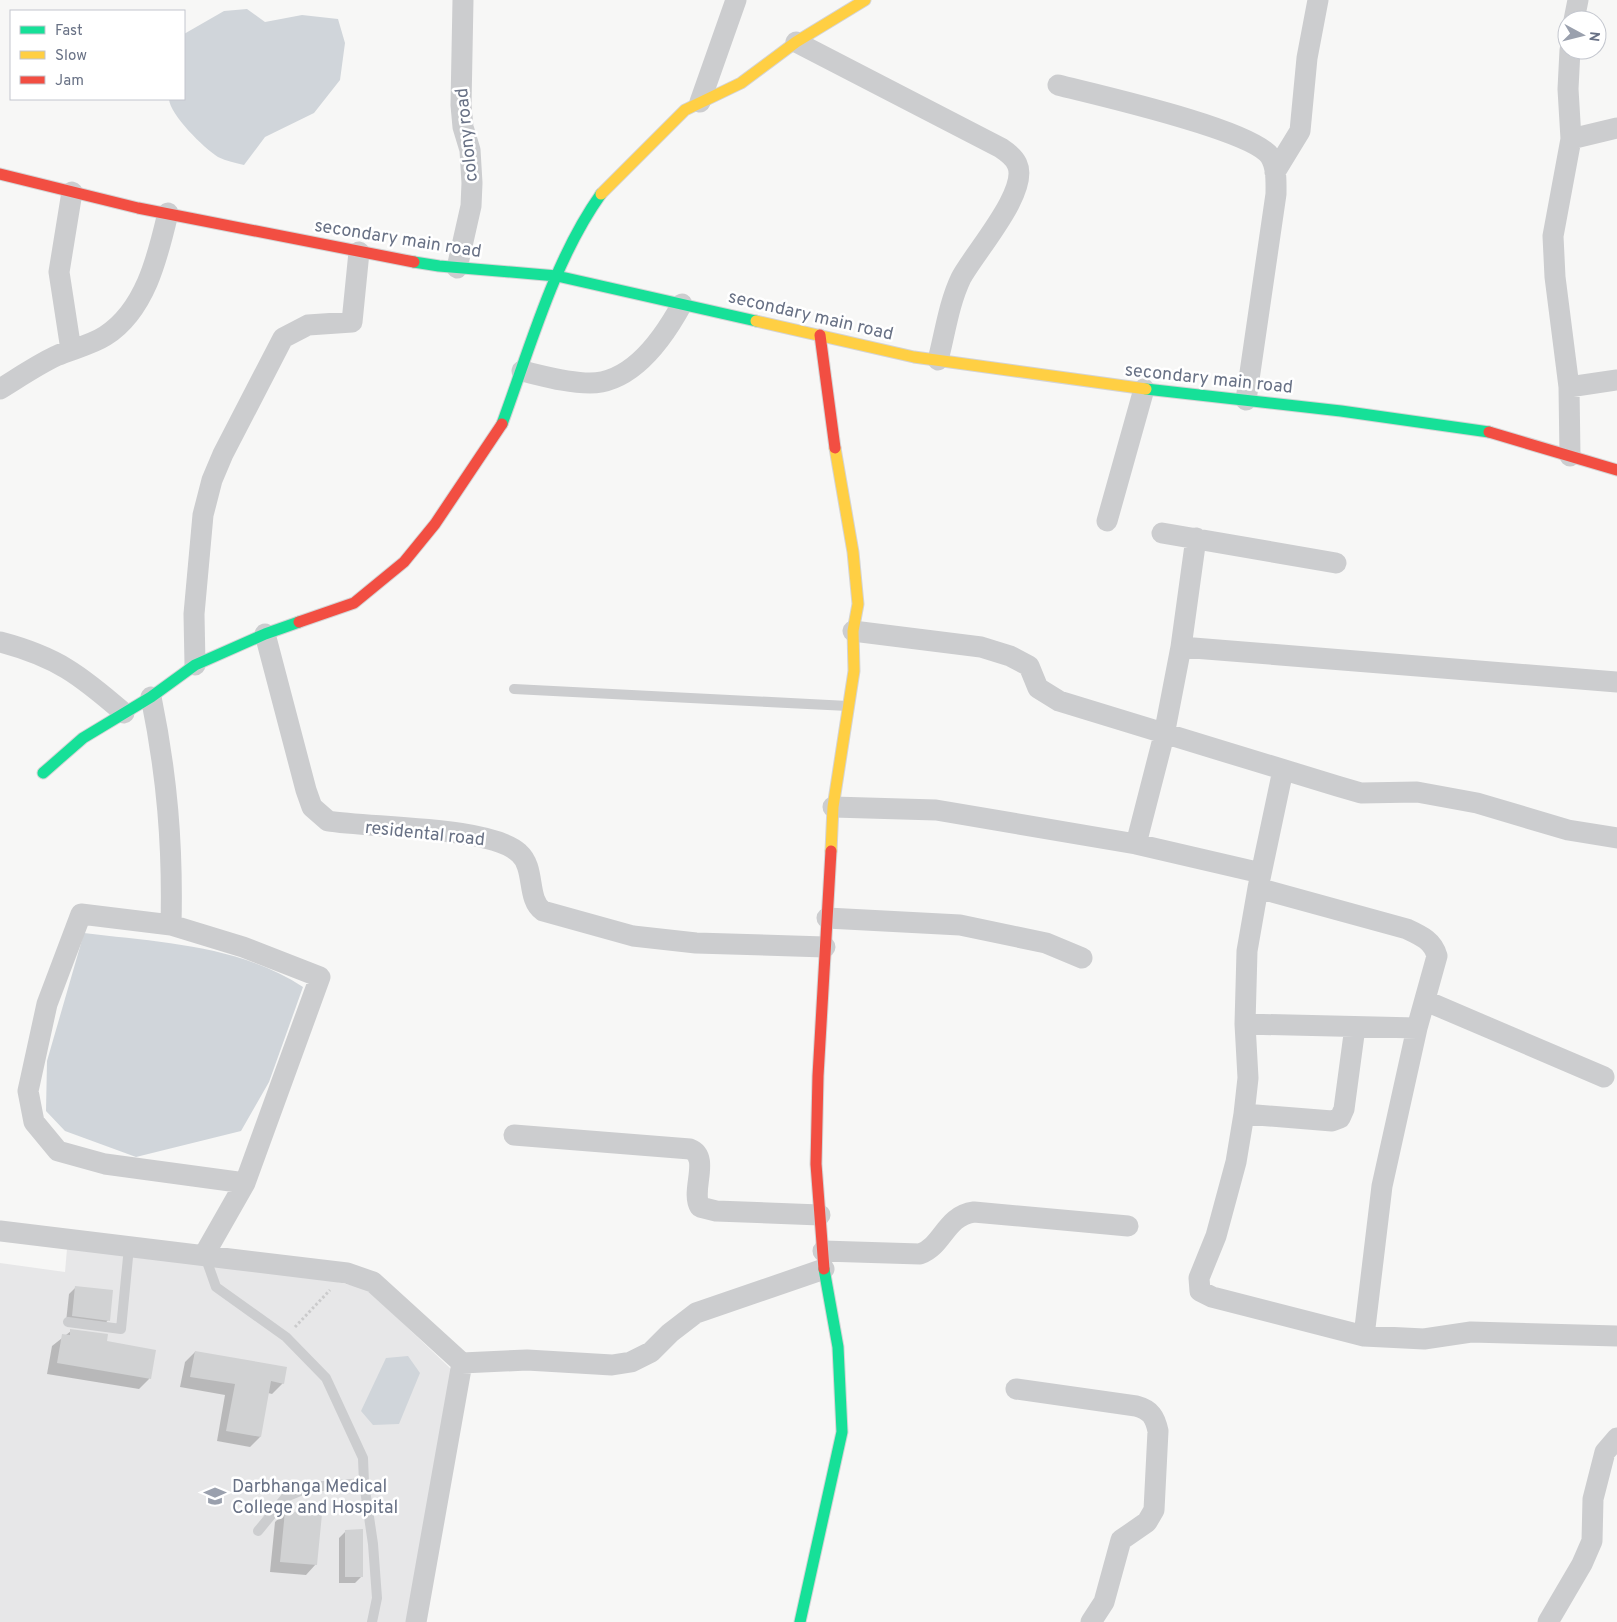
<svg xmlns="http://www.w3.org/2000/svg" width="1617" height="1622" font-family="Overpass,sans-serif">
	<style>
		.built { fill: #e7e7e8 }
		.water { fill: #d0d5da }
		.shadow { fill: #0003 }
		.building { fill: #d1d2d3 }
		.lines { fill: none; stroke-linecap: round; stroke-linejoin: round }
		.fast-casing { stroke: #d4d4d5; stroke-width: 13 }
		.slow-casing { stroke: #d4d4d5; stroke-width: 13 }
		.jam-casing { stroke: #d4d4d5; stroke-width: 13 }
		.path { stroke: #cbcbcc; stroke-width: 3; stroke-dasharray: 2.5 2.5; stroke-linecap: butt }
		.lane { stroke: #cccdcf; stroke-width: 10 }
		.street { stroke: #cccdcf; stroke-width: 21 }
		.fast { stroke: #16e098; stroke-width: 11 }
		.slow { stroke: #ffcf43; stroke-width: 11 }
		.jam { stroke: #f24e42; stroke-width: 11 }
		.labels { text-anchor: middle; stroke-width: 5; stroke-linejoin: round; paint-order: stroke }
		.street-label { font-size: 18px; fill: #687185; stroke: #fff }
		.poi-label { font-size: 18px; fill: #687185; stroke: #fff; text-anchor: start }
	</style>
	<rect width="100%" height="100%" fill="#f7f7f6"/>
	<!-- built -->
	<path class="built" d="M67,1249L333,1281L367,1289L452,1370L407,1622H0V1263L65,1272Z"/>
	<!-- water -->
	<path class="water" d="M247,9L265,22L302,15L338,19L345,43L340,80L314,113L265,137L244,165C236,163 226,161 218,157C204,148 170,115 169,99H184V34L224,11Z
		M84,933C157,942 240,945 303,987L269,1082L241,1131L136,1157L65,1131L46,1111L47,1061Z
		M408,1356L420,1373L399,1424L373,1425L361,1411L386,1358Z"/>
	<!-- shadow -->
	<path class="shadow" d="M76,1287L108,1320L102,1327L66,1322L69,1294Z
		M71,1331L106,1342L154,1351L149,1379L139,1389L47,1374L52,1346Z
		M195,1352L283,1383L272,1394L268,1393L260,1437L250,1447L217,1441L225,1395L180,1387L185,1362Z
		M285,1512L316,1564L306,1575L270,1572L275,1522Z
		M346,1531L362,1576L355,1583H339V1538Z"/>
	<!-- building -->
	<path class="building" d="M75,1286L113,1290L110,1321L72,1316Z
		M70,1329L108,1334L107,1341L156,1350L151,1379L57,1363L62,1334L70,1335Z
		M195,1351L287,1367L284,1384L271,1381L261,1437L226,1431L235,1384L190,1377Z
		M285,1511L322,1514L317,1565L280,1562Z
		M363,1529V1577H345V1530Z"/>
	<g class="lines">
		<!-- fast casing -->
		<g class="fast-casing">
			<path id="fast" d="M414,262L439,266L557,276L756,321
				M1146,389L1341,411L1489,432
				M502,424C530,348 554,260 601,194
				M43,773L83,738L151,697L195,665L265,634L299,622
				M800,1622L842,1432L838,1347L824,1269"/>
		</g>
		<!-- slow casing -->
		<g class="slow-casing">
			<path id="slow" d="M601,194L685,110L741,83L796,42L865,0
				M756,321L914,357L1146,389
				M831,851L833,807L854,671L853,631L858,604L853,552L835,448"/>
		</g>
		<!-- jam casing -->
		<g class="jam-casing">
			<path id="jam" d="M0,174L138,208L414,262
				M820,335L835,448
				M1489,432L1617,470
				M299,622L354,603L404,562L435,524L502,424
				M824,1269L816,1164L818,1076L831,851"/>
		</g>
		<!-- path -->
		<path class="path" d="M295,1327L330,1290"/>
		<!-- lane -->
		<path class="lane" d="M514,689L848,706
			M205,1256L216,1287L286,1337L326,1378L363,1458L364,1483L373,1544L377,1598L372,1622
			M68,1322L121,1329L129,1247
			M258,1531L286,1497L310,1487L364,1483"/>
		<!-- street -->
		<path class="street" d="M1574,20L1578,0
			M796,42L1001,148C1007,152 1014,157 1017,164C1030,191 974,253 961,278C949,303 945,333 938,360
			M1570,50L1568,89L1571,139L1553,236L1555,277L1569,387L1570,456
			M1058,85C1097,95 1250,129 1270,156C1277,167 1276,182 1276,194L1246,400
			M700,102L736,0
			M1571,139L1617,128
			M1275,172L1300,131L1307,58L1318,0
			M457,268L471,206L472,183L470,150L463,127L461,105L463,0
			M71,350L59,272L72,192
			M522,371C544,376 567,383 590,383C633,383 664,337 682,304
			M1569,387L1617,380
			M0,389C18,378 37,365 56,356C72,349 91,345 105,336C146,310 158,255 168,213
			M1107,521L1144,389
			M1162,533L1336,563
			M853,631L981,647L1010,656L1029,666L1038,688L1059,701L1337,786L1361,793L1417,792L1477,803L1568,830L1617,838
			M265,634L306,790L312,807L328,821C371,828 490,826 519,853C536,868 526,899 543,911L633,936L696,943L825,947
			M0,642C57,657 80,675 124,713
			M1181,647L1617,682
			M195,665L194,614L203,515L212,480L223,454L283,338L308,325L352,322L359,252
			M151,697C167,775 173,845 171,925L243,947L320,977L245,1183L105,1164L58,1151L34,1122L28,1091L47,1004L81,914L171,925
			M1283,770L1258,888L1247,951L1245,1024L1248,1078L1244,1114L1236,1162L1216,1236L1199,1278L1200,1291L1212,1297L1364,1336L1424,1339L1471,1332L1617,1336
			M833,807L936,810L1136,844L1261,873
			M1136,844L1164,735L1181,647L1196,538
			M1258,888L1407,929C1422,936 1433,941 1437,956L1417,1028L1382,1186L1364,1336
			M827,918L960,925L1046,943L1082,958
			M1426,1001L1604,1077
			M1245,1024L1417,1028
			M1244,1114L1332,1121L1340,1118L1344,1109L1355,1027
			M514,1135L690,1149C711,1157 690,1191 700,1207L716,1211L820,1215
			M0,1231L347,1273L373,1282L462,1363L416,1622
			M823,1251L920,1254C944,1245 945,1216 974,1212L1128,1226
			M204,1255L245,1183
			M462,1363L527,1360L612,1365L631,1362L651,1352L670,1333L696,1313L824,1269
			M1016,1389L1136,1406C1151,1410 1155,1417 1158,1431L1154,1510L1147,1522L1121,1540L1104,1602L1091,1622
			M1548,1622L1582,1564L1592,1541L1593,1499L1605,1452L1617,1438"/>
		<!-- fast -->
		<use href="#fast" class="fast"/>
		<!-- slow -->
		<use href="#slow" class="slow"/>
		<!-- jam -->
		<use href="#jam" class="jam"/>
	</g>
	<!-- icons -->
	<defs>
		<g id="university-bare" transform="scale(1.725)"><path d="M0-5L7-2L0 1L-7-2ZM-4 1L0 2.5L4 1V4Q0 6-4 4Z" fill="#9aa0ad" stroke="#fff" stroke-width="2.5" paint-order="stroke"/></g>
	</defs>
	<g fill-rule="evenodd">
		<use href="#university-bare" x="215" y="1496"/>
	</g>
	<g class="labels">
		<!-- street labels -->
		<g class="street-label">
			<text transform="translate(466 135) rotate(-96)" y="6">colony road</text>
			<text transform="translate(398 238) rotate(9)" y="6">secondary main road</text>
			<text transform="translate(811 315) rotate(13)" y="6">secondary main road</text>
			<text transform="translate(1209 378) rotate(6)" y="6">secondary main road</text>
			<text transform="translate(425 833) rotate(6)" y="6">residental road</text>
		</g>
		<!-- poi labels -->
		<g class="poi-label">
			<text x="232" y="1492">Darbhanga Medical<tspan x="232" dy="21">College and Hospital</tspan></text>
		</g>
	</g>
	<!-- legend -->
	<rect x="10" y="10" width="175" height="90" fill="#ffffff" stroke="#c3c6ce"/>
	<rect x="20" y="26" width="25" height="8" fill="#16e098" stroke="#c3c6ce"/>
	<text x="55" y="35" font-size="15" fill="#687185">Fast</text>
	<rect x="20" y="51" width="25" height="8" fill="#ffcf43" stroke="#c3c6ce"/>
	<text x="55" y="60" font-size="15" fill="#687185">Slow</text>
	<rect x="20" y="76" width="25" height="8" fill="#f24e42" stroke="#c3c6ce"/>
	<text x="55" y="85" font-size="15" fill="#687185">Jam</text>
	<!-- north arrow -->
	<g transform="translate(1582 35) rotate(97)"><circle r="24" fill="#ffffff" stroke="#c3c6ce"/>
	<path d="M0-4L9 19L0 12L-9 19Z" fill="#9aa0ad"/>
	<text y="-8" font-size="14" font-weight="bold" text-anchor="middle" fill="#687185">N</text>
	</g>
</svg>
